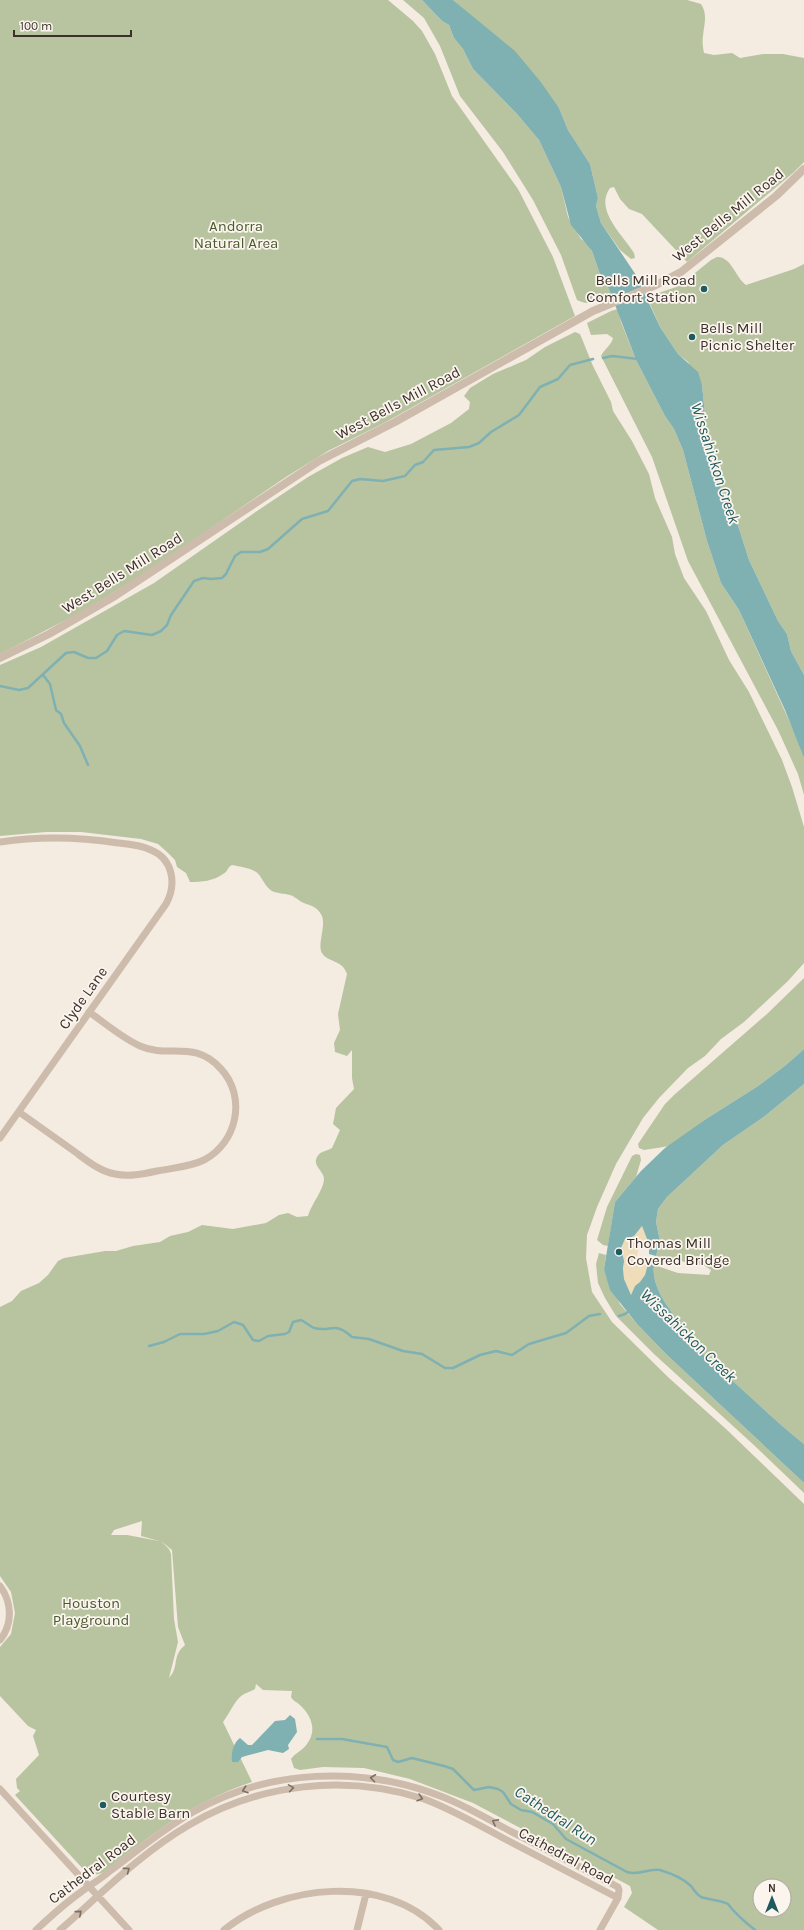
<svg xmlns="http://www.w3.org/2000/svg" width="804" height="1930" font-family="Karla,sans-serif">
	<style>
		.green { fill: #b8c4a0; fill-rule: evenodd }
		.sand { fill: #efdcb8 }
		.water { fill: #7fb0b2 }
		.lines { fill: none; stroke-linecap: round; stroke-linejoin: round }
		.stream { stroke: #7fb0b2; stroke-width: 2.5 }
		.minor { stroke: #cdbbac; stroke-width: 7 }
		.tertiary { stroke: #cdbbac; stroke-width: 8 }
		.oneway { stroke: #7d6f65 }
		.poi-dot { fill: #1f5a5e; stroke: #fbf5ee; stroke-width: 1.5 }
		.labels { text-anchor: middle; stroke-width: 3.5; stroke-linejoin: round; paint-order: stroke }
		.street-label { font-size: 15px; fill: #3b302b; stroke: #fbf5ee }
		.park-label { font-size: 15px; fill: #4a5a2e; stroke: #fbf5ee }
		.poi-label { font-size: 15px; fill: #3b302b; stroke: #fbf5ee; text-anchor: start }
		.water-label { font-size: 16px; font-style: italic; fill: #1f5a5e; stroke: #fbf5ee }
	</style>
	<rect width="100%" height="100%" fill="#f4ebe1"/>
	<!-- green -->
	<path class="green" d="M0,0H388L413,21L422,31L435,54L452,96L518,189L553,257L575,316L384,423L328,451L286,477L148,571L85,610L0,654Z
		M403,0H422L442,21L449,25L454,38L463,49L473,69L517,114L539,140L561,187L568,217L581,239L586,242L592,251L602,280L609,289L612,295C599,300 590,307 577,300L561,255L533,200L503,152L460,96L440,46L424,18Z
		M453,0H687L701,4C708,15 704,24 703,36C702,42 703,48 704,53L714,55L732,53L740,58L763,54H783L804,58V162L793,173L687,262L642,214L629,209L620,199L614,187L610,188C594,210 623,235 634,253L635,258L631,259L620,250L601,223L596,206L598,198L590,164L568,130L559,108L484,27Z
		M717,257C731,256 736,278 746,285L794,269L804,264V675L791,651L787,634L778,621L749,560L735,516L720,486L707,434L702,385L688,362L678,354L660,327L647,297L679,286L711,260Z
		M618,309L621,322L636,360L665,416L674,429L683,450L707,541L721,583L739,610L796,736L804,758V795L798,774L778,730L688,561L652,457L601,356C605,348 611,346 613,338L607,334L591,335L587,323L611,311Z
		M575,332L580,334L593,366L611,402L613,411L632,441L649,474L655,498L672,537L675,554L684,578L706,611L729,660L749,692L782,760L792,787L804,827V963L788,981L744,1022L721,1039L705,1056L688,1068L659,1098L643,1118L616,1164L597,1207L587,1235L586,1258L592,1292L612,1322L669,1378L726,1429L804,1504V1930H658L624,1907L632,1893L630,1886L473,1803L410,1779L364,1768L323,1767L300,1770L294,1768L291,1759C295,1753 302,1751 307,1744C317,1731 312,1716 300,1705C297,1702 293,1701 291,1697L292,1691L263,1690L256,1684L255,1689C250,1692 244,1693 240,1697C235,1701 229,1714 223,1722L252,1782C190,1803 154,1833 104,1872C97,1876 90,1875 84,1870L15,1795L20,1791L17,1788L16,1779L39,1755L33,1736L36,1730L28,1726L0,1696V1647L11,1634L15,1613L11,1592L0,1576V1307L12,1301L21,1291L39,1283L48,1275L58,1261L64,1258L105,1251H116L133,1246L160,1242L170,1236L188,1232L202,1225L233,1229L266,1223L279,1215L288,1213L297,1217L308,1216C311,1205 324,1189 324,1179C324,1171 312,1166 317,1157C321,1150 326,1152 332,1148L340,1130L333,1124L336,1108L354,1089L352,1078V1050L347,1056L335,1052L334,1043L340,1030L338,1014L347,974C342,959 328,963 322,953C317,945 326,927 322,916C317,905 309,906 300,901C297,899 294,896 290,895C284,893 278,894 272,891C266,887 264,882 260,876C255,868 241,867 232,865C227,867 228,872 223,874C214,881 201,882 190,882L186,873L177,867L175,860L167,852L158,844L141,839L81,832H46L0,836V665L41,647L154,583L257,511L308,477L342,458L368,447L385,452L411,444L451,423L469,409L470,402L464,396L470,388L493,374L526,360L545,347ZM142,1521L141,1536L159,1541L127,1535H111L114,1530ZM161,1541L172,1550L178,1627L185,1645C171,1657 180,1666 169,1678L178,1642L174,1619L171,1554L169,1549ZM760,1886H784V1910H760Z
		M804,978V1049L786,1065L758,1086L706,1119L670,1146L644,1150L639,1148L638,1144L665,1104L674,1095L767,1014Z
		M804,1084V1444C780,1425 758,1404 735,1383C728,1377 718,1371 711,1364C704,1356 698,1346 691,1337C678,1319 650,1291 654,1265L678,1273L709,1275L711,1270L705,1266L656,1256L660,1241L656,1222L658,1209L667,1197L723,1145L765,1116Z
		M636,1154L640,1155L641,1160L636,1177L615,1202L608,1246L603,1245L597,1240L607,1207L632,1156Z
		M599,1253L606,1255L604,1269L620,1304L637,1324L666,1354L804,1483V1493L756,1447L654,1354L616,1316L605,1298L598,1283L596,1264Z"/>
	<!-- sand -->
	<path class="sand" d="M642,1226L649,1244L639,1248L636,1260L648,1264C646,1270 645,1278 640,1282C634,1289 635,1286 631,1295L624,1279L622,1243L628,1236L634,1235Z"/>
	<!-- water -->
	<path class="water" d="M422,0H453L515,51L540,81L559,108L568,130L590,164L598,198L596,206L601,223L636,275L660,327L678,354L698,372L702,385L707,434L720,486L735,516L749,560L778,621L787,634L791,651L804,675V758L785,710L739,610L721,583L707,541L683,450L674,429L665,416L636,360L609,289L602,280L592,251L571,225L561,187L539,140L517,114L473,69L463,49L454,38L449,25L442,21Z
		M804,1049V1084L765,1116L723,1145L667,1197L658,1209L656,1222L660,1241L656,1256L649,1254V1244L642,1226L634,1236L625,1239L621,1248L624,1261L623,1268L624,1279L631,1295L635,1286L640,1282L645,1275L648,1264L654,1265C650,1291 678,1319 691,1337C698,1346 704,1356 711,1364C718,1371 728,1377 735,1383C758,1404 780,1425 804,1444V1483L666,1354L637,1324L610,1290L604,1269L615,1202L641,1171L665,1148L706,1119L758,1086L786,1065Z
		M290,1715L295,1719L297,1732L288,1745L289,1749L283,1753L268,1750L249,1755L242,1757L238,1762H232C231,1754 233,1743 240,1738L248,1745H252L275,1721L285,1720Z"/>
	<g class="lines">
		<!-- stream -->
		<path class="stream" d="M603,358L612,356L638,359
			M43,675L50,684L56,710L61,714L64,723L80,746L88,765
			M0,686L19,690L28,688L66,653L74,652L88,658H96L107,651L117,635L124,631L152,635L161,631L167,625L171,615L194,581L203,578L211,579L222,578L226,574L235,556L241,552H260L268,549L302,519L328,511L352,481L360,479L383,481L405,476L415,465L423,462L434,450L469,447L479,443L491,432L519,415L540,387L558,379L570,365L593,359
			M619,1316L625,1314L629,1311
			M149,1346L164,1342L180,1334H204L218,1331L234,1322L243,1325L253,1340L259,1341L268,1336L285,1334L289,1332L293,1322L301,1320C305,1322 310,1326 314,1328C332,1333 333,1320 352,1337L369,1339L403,1351L422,1354L445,1368H453L480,1355L496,1351L512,1355L529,1344L566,1333L589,1316L600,1314
			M317,1739H342L387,1747L393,1760L398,1762L412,1758L444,1766L453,1769L474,1790L489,1787L498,1789L503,1792L511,1804L521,1810L532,1812L553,1824L566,1839L627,1872C638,1876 648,1868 660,1870C670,1873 683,1878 691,1886C694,1890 696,1894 701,1897C710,1900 720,1900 728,1904C736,1915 745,1922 755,1930"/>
		<!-- minor -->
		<path class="minor" d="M0,842C39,836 79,837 118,843C129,844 141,845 151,850C173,859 177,884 166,904L0,1138
			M19,1112C36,1124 53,1136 71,1149C84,1158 98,1171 115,1174C129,1177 143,1174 157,1171C172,1168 190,1167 204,1160C237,1143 247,1097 221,1069C194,1039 169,1059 140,1046C122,1038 105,1023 89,1012
			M0,1586C12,1602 13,1624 0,1640
			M0,1789L129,1930
			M36,1930C50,1917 65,1903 81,1892C90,1885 101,1879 110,1871C137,1851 163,1829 193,1812C268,1769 362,1765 443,1797C466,1806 488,1819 510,1831C546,1849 582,1868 618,1887L619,1890L618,1898L600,1930
			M60,1930C101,1894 141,1853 189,1825C260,1783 346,1774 424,1799C451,1809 477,1824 503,1838C541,1858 579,1878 618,1898
			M224,1930C280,1884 386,1873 439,1930
			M357,1930L366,1894"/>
		<!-- tertiary -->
		<path class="tertiary" d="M0,658L49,634L115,596L319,461L395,422L593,311L656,285L681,272L776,196L804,169"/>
	</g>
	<!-- one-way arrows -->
	<defs><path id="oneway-chevron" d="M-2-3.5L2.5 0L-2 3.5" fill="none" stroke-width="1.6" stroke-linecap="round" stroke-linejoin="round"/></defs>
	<g class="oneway">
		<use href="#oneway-chevron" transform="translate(373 1778) rotate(-173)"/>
		<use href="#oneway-chevron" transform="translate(291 1788) rotate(-9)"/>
		<use href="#oneway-chevron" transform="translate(245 1790) rotate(162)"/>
		<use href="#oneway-chevron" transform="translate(420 1798) rotate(17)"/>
		<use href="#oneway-chevron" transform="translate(495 1822) rotate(-152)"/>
		<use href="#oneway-chevron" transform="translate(127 1870) rotate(-37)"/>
		<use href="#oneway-chevron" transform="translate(79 1913) rotate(-41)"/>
	</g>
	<!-- markers -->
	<g class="poi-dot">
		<circle cx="704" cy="289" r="4"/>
		<circle cx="692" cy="337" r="4"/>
		<circle cx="619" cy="1252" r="4"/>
		<circle cx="103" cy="1805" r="4"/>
	</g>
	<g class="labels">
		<!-- street labels -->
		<g class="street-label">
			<text transform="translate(728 215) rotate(-39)" y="5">West Bells Mill Road</text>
			<text transform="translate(398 403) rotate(-28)" y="5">West Bells Mill Road</text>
			<text transform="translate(122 573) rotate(-32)" y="5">West Bells Mill Road</text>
			<text transform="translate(83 998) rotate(-55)" y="5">Clyde Lane</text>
			<text transform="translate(566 1856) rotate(28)" y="5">Cathedral Road</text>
			<text transform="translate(92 1869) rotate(-37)" y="5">Cathedral Road</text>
		</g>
		<!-- park labels -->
		<g class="park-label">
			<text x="236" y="231">Andorra<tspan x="236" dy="17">Natural Area</tspan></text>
			<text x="91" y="1608">Houston<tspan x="91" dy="17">Playground</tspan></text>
		</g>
		<!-- poi labels -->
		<g class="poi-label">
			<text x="696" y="285" text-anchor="end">Bells Mill Road<tspan x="696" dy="17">Comfort Station</tspan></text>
			<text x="700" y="333">Bells Mill<tspan x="700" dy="17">Picnic Shelter</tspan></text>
			<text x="627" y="1248">Thomas Mill<tspan x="627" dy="17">Covered Bridge</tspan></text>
			<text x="111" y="1801">Courtesy<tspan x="111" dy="17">Stable Barn</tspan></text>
		</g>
		<!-- water labels -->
		<g class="water-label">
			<text transform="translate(716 463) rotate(72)" y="6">Wissahickon Creek</text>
			<text transform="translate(689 1335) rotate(44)" y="6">Wissahickon Creek</text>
			<text transform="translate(556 1815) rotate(33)" y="6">Cathedral Run</text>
		</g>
	</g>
	<!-- north arrow -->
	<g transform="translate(772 1898)"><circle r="19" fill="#fbf5ee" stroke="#aea6a0"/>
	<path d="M0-3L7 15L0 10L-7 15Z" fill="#1f5a5e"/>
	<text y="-6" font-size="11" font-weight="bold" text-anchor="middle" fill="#3b302b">N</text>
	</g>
	<!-- scale -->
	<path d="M14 30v6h117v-6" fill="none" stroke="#3b302b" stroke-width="2"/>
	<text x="20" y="30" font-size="12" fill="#3b302b" stroke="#fbf5ee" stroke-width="3" paint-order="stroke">100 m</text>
</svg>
